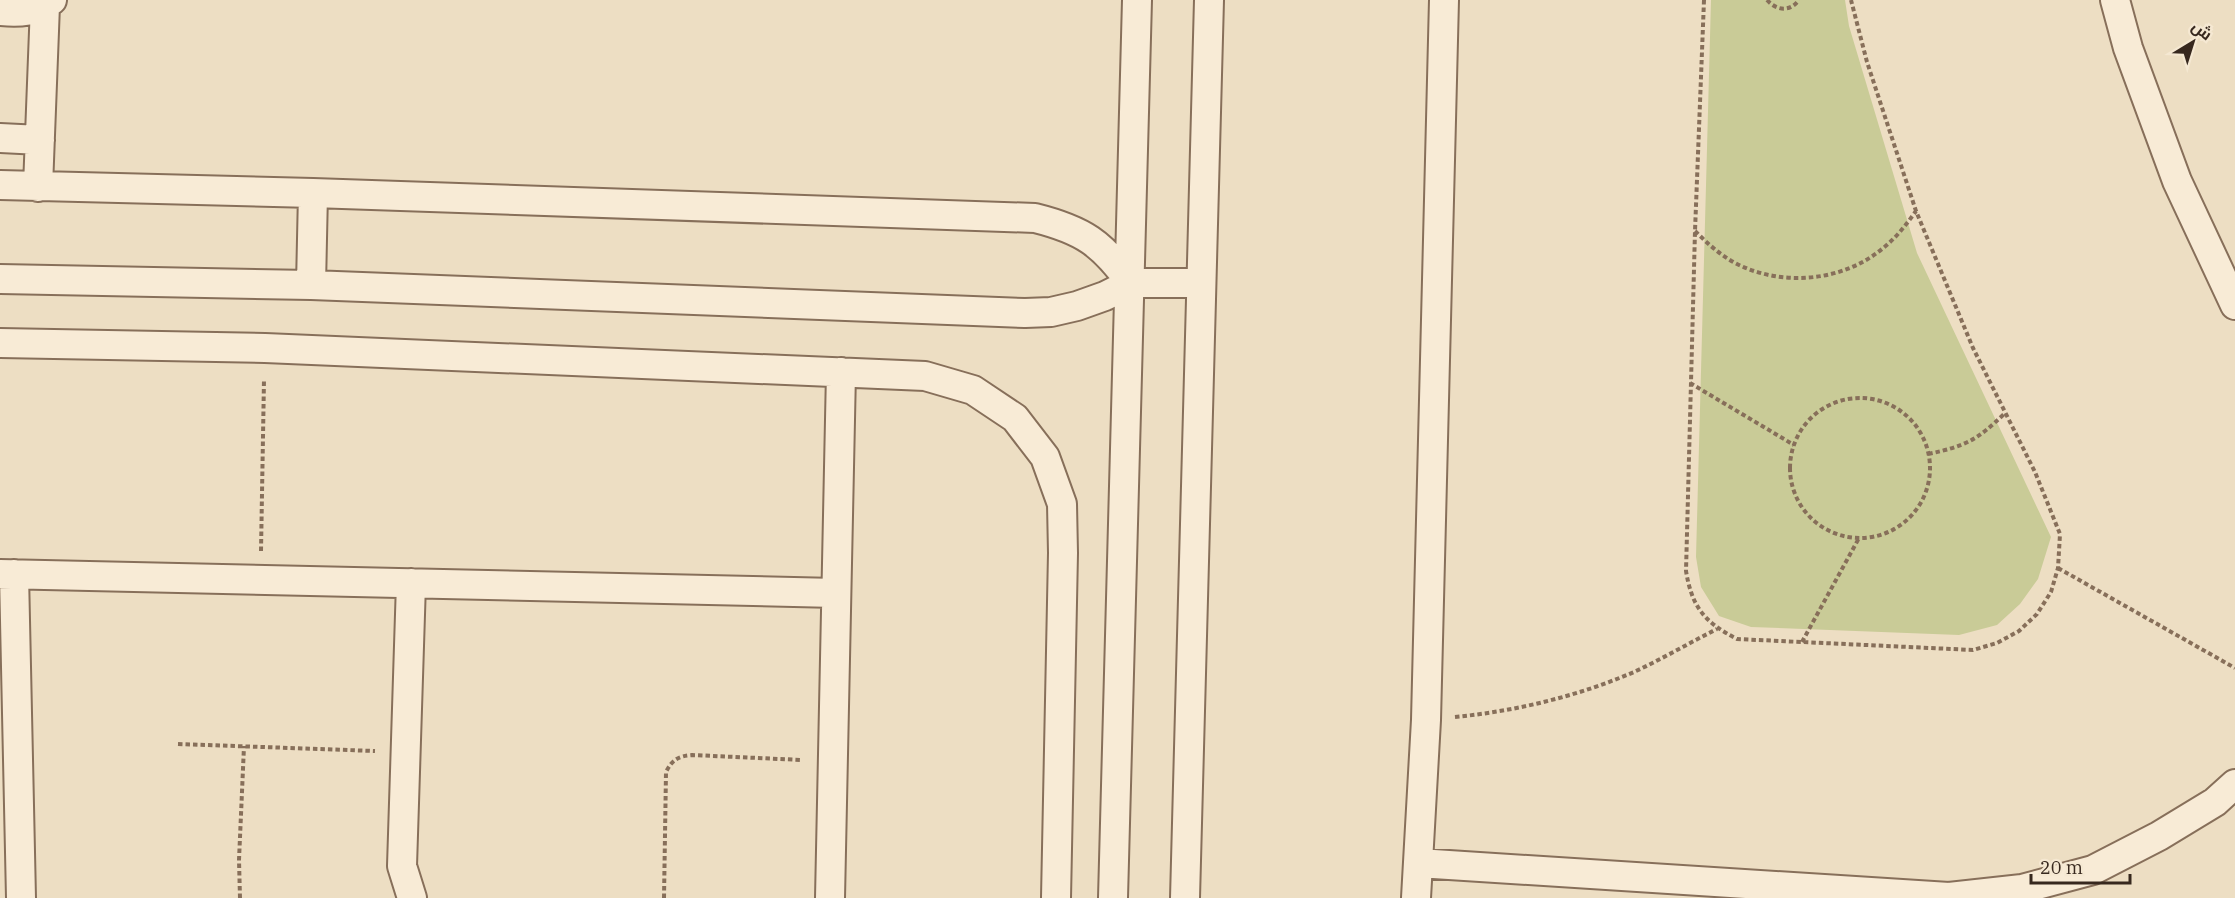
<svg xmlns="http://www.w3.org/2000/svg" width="2235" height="898" font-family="'IBM Plex Serif',Cairo,serif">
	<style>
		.green { fill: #c9cb97 }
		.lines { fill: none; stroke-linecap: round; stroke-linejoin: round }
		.street-casing { stroke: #876f5a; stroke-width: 32 }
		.path { stroke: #876f5a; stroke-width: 4; stroke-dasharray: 4.5 3; stroke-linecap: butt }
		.street { stroke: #f8ebd6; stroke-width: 28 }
	</style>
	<rect width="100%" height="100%" fill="#eddec3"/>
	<!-- green -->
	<path class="green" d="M1711,0H1845L1849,26L1917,253L2051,537L2038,579L2020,604L1997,625L1959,635L1751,627L1719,616L1701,587L1696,557Z"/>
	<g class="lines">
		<!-- street casing -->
		<g class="street-casing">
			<path id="street" d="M2115,0L2128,48L2177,181L2235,305
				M0,11C19,13 37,12 52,0
				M0,138L40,140
				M0,185L313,193L1035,218C1083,230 1102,243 1131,283
				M38,187L45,5
				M0,279L311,285L1025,313L1051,312L1077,306L1105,296L1131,283H1201
				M311,285L313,193
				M0,343L265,348L925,376L973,390L1015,418L1045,457L1062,504L1063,553L1056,898
				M0,574L836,593
				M14,574L21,898
				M411,583L402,866L412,898
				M1418,863L1949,897L2022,889L2093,870L2159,836L2215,802L2235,784
				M830,898L841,372
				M1113,898L1137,0
				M1185,898L1209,0
				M1416,898L1426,720L1444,0"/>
		</g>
		<!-- path -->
		<path class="path" d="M1704,0L1695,231L1686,571C1692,607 1704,622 1737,639L1973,650L1997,643L2019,631L2037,614L2051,592L2058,568L2060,534L2035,472L1973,348L1916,211L1867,62L1851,0
			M1767,0C1777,11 1790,12 1799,0
			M1695,231C1707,243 1719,254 1735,263C1781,287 1842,282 1882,249C1896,238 1906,225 1916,211
			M1690,383L1794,445
			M1790 468a70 70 0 1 1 140 0a70 70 0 1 1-140 0Z
			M1928,454C1966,446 1977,440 2004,414
			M261,551L264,379
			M2058,568L2235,668
			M1802,642L1859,538
			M1455,717C1517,711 1578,696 1634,672C1662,659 1689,643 1717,629
			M178,744L375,751
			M240,898L239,860L244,746
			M664,898L666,772C672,760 678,756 692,755L802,760"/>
		<!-- street -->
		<use href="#street" class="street"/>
	</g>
	<!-- north arrow -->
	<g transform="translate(2193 42) rotate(38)" stroke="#f5e8d2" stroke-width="4.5" paint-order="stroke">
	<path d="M0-4.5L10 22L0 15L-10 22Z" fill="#37281e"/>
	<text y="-9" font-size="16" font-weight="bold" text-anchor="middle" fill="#37281e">ش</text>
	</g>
	<!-- scale -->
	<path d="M2031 874v9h99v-9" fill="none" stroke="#37281e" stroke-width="3"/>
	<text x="2040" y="874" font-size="18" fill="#37281e" stroke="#f5e8d2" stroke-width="4.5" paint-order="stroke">20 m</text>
</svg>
